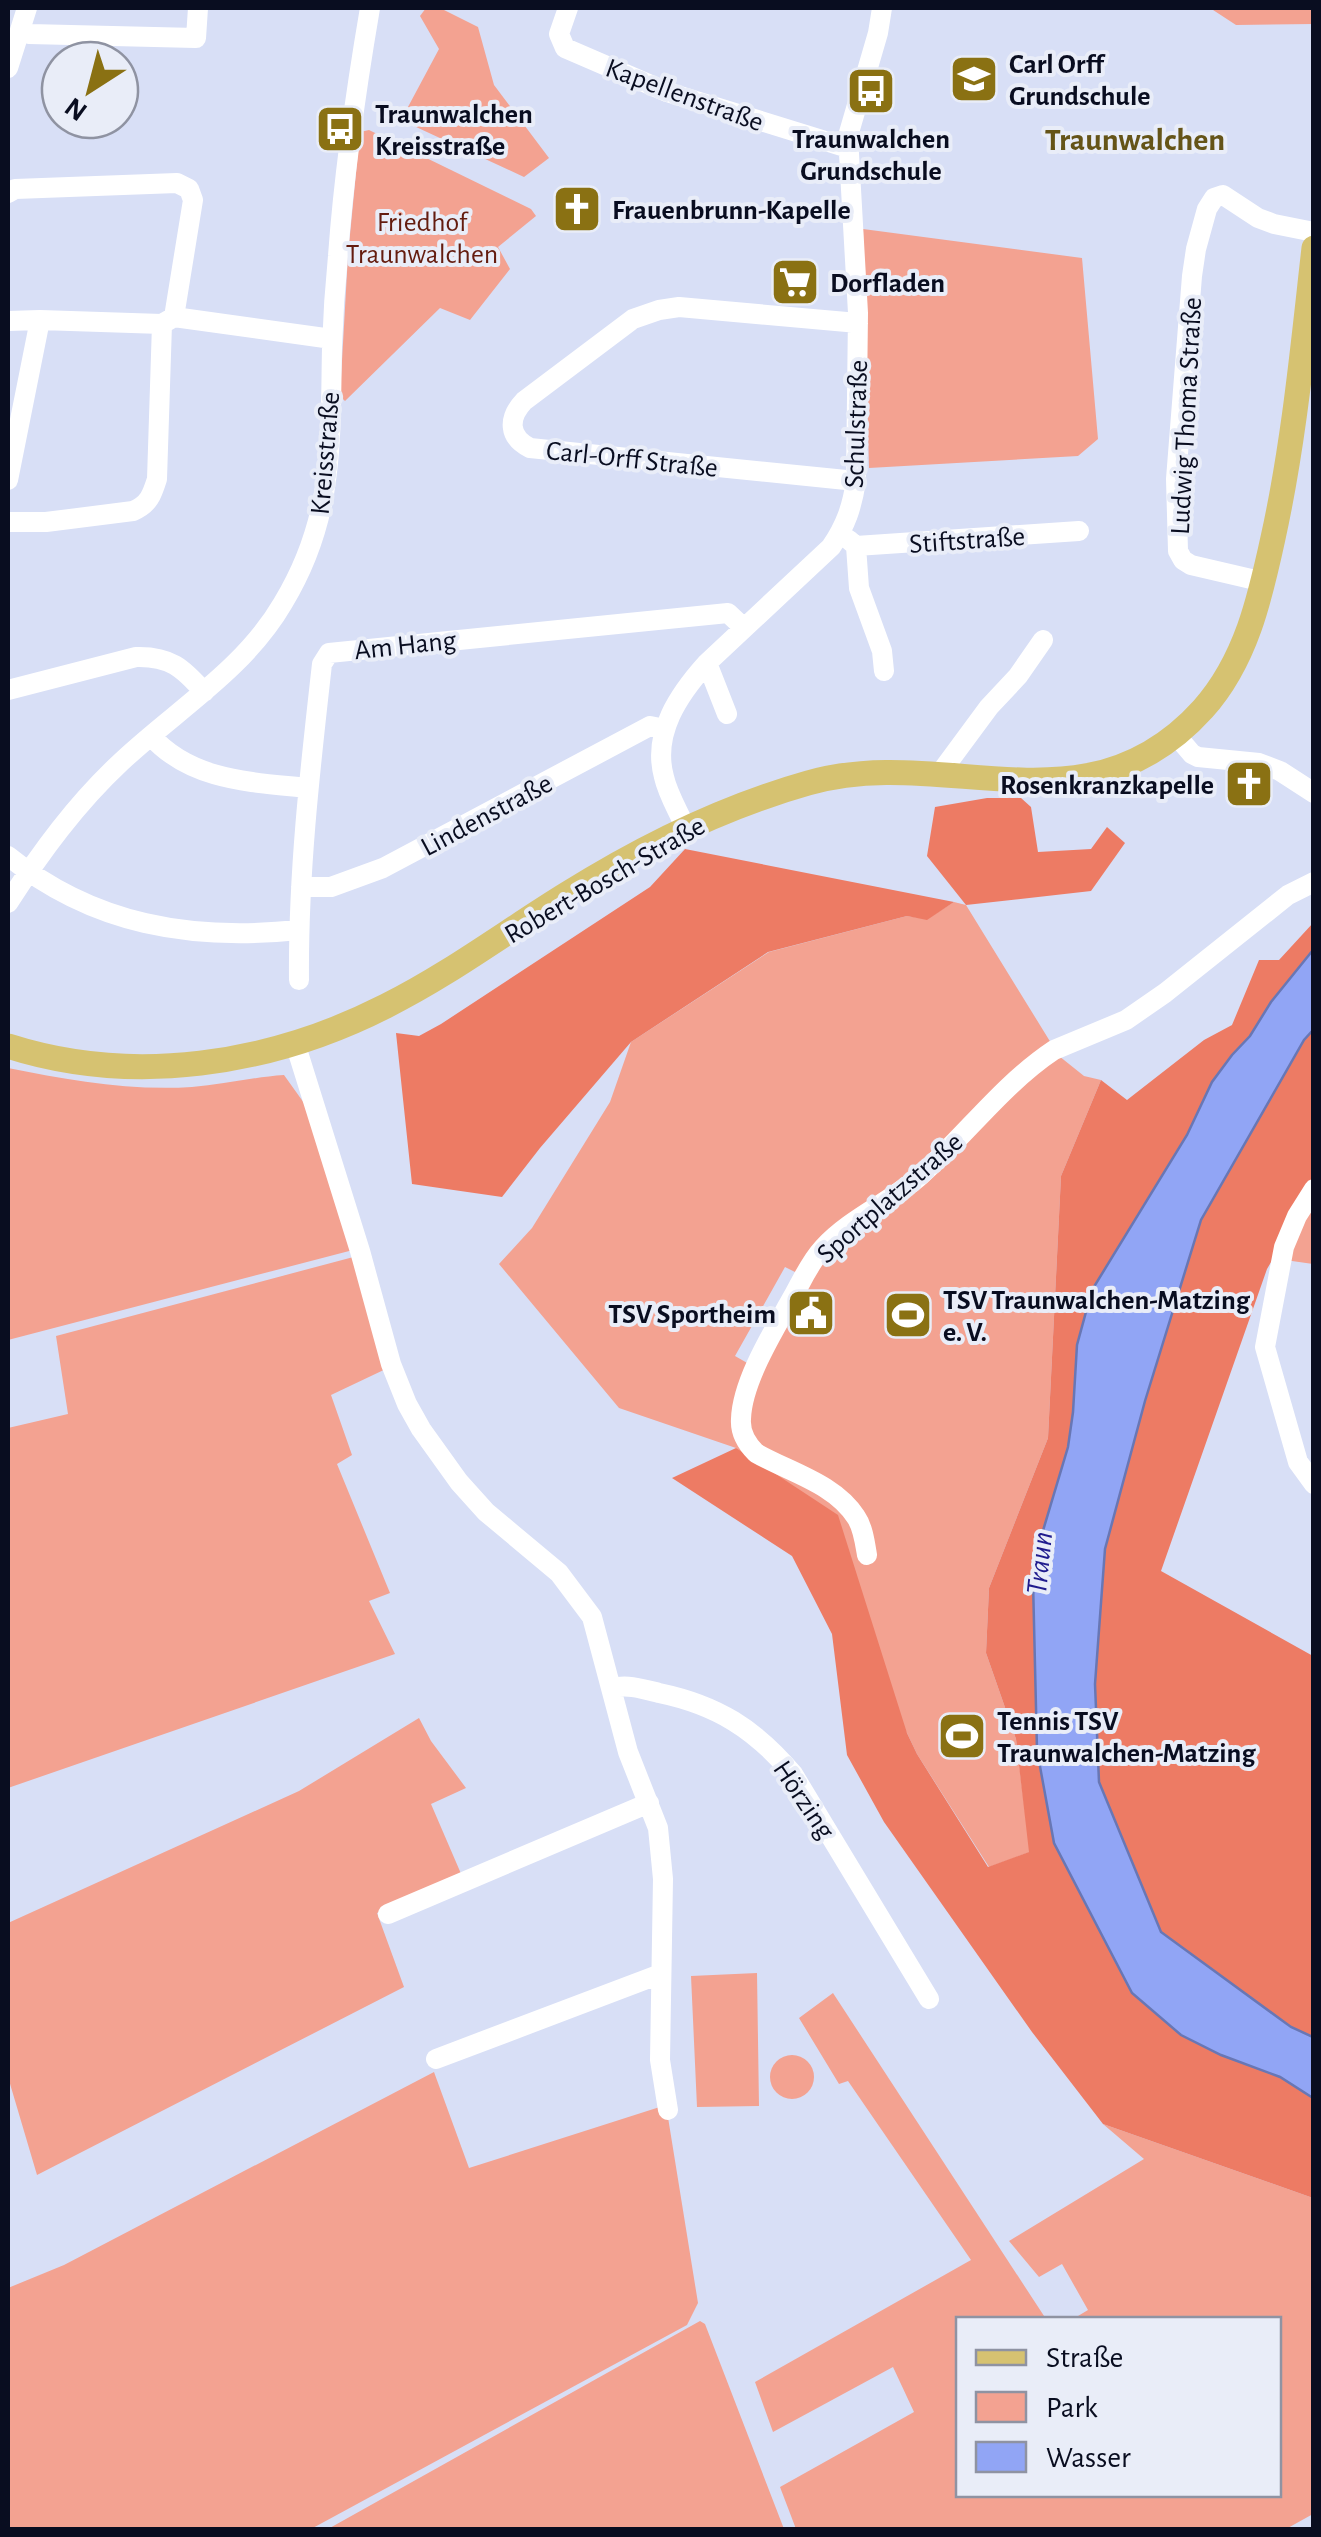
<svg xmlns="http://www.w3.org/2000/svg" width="1321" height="2537" font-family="'Alegreya Sans',sans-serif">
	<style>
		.green { fill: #f3a291; fill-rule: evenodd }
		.forest { fill: #ed7b64 }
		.water { fill: #91a5f5; stroke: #6877b5; stroke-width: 2.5 }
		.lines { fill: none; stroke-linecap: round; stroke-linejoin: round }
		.minor { stroke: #fff; stroke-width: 20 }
		.major { stroke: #d6c271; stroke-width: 25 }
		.labels { text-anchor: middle; stroke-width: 8; stroke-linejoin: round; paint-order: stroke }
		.poi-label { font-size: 28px; font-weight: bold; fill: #090d20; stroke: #e9edf8; text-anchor: start }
		.street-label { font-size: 28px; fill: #090d20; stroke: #e9edf8 }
		.park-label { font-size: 28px; fill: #641c0f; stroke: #e9edf8 }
		.water-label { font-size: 30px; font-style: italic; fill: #201c8e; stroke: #e9edf8 }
		.quarter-label { font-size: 32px; font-weight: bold; fill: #655418; stroke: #e9edf8 }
	</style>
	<rect width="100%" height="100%" fill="#d8dff6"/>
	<!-- green -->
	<path class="green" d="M426,8H440L478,27L494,85L549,158L524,177L401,120L439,49L420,16Z
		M1210,8H1313V24L1236,25Z
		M369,130L531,209L536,216L498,247L510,269L470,320L440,308L345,401L340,396L348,255L360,132Z
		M863,229L1082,258L1098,439L1078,456L869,468Z
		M954,902L966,905L1059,1056L1084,1076L1101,1080L1061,1176L1048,1438L989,1588L986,1653L1016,1739L1030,1852L989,1867L917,1754L907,1733L736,1448L619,1408L499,1264L532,1228L610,1102L631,1042L769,952L907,916L927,919ZM785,1267L799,1274L749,1364L735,1356Z
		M8,1068C68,1080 129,1091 192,1087C222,1085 253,1077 284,1075L304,1103L353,1250L8,1340Z
		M1313,1196V1264L1285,1260Z
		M361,1255L390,1367L331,1395L352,1455L337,1464L390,1593L369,1601L395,1654L8,1788V1428L68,1414L56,1336Z
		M419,1718L431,1741L466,1788L431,1804L462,1876L377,1913L404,1987L37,2175L8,2077V1923L299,1791Z
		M757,1973L759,2106L697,2107L691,1976Z
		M833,1993L1046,2319L958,2320V2494H1278V2320L1073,2319L1088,2310L1062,2264L1039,2277L1009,2241L1144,2159L1103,2124L1313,2198V2514L1286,2529H796L780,2487L914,2412L893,2367L773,2432L755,2382L971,2260L848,2081L839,2084L799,2018Z
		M770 2077a22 22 0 1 1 44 0a22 22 0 1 1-44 0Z
		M434,2072L469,2168L666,2105L698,2303L687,2325L311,2529L8,2530V2288L64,2265Z
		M700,2321L705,2324L784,2529H328Z"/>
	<!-- forest -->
	<path class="forest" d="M987,798H1021L1031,807L1038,852L1091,849L1107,827L1125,843L1091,891L966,905L927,856L935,807Z
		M685,849L954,902L927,920L907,916L768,952L631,1042L540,1148L502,1197L412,1184L396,1033L419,1036L441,1024L650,887Z
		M1313,923V950L1271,1002L1250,1036L1232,1055L1212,1082L1187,1135L1077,1345L1073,1412L1068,1447L1039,1544L1033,1581L1037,1750L1046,1802L1058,1852L1132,1993L1181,2035L1221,2055L1280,2077L1313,2098V2198L1103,2124L1032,2032L884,1822L847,1755L832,1634L792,1556L672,1478L736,1448L838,1515L907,1733L917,1754L988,1867L1029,1852L1016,1739L986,1653L989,1588L1048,1438L1061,1176L1101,1080L1127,1100L1204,1040L1232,1025L1259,960H1279Z
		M1313,1030V1190L1267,1269L1161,1571L1313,1656V2037L1291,2027L1161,1932L1099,1782L1095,1684L1105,1549L1145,1401L1201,1220L1304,1040Z"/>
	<!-- water -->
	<path class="water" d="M1313,950V1030L1304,1040L1201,1220L1145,1401L1105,1549L1095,1684L1099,1782L1161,1932L1291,2027L1313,2037V2098L1280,2077L1221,2055L1181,2035L1132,1993L1054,1843L1037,1750L1033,1581L1039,1544L1068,1447L1073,1412L1077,1345L1092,1290L1187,1135L1212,1082L1232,1055L1250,1036L1271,1002Z"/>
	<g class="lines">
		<!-- minor -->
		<path class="minor" d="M568,8L559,34L565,48L667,92L848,148
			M21,31L29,34L196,38L198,8
			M8,68L27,8
			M8,193L15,189L177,183L189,189L193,200L174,317
			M8,321L40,320L162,324L174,317L332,339
			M8,480L40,320
			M856,481L530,448C508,437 508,418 524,401L633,319L659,310L679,307L858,323
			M8,522H46L133,511C149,504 152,495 157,479L162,324
			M849,540L856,546L859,588L882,651L884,671
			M856,546L1079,531
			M1264,582L1191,565L1183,560L1178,551L1176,479L1192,276L1196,249L1207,209L1214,198L1223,195L1258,218L1274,224L1314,232
			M707,663L727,714
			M8,690L136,657C170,656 183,668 204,692
			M1175,734L1192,754L1198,757L1259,763L1280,771L1314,793
			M151,736C191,781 251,782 308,788
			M941,776V772L989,707L1018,676L1043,640
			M686,829C679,812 668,795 664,777C652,733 679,694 707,663L831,547C846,525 852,507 856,481L858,313L848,136L878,33L882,8
			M8,856C93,925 191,941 299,930
			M301,887H331L383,868L650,726L665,729
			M8,903C41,852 76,804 121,762C176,710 244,670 283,603C335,517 330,443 332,347C333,316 335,286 338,256C344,172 356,90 370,8
			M299,980C298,874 310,770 322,664L329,653L728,613L744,628
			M295,1043L360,1251L391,1364L407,1404L421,1429L459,1482L486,1512L559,1573L592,1617L628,1752L658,1828L663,1879L660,2060L668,2110
			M1314,1189L1297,1216L1284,1247L1265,1347L1298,1462L1314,1484
			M867,1555C865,1543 863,1527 856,1517C834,1483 789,1472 756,1453C747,1444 740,1432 741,1419C742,1382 773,1332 791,1300C801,1283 809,1263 823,1248C850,1218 891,1202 921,1175C966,1135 1003,1084 1054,1050L1126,1020L1165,993L1288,895L1314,882
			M612,1688C628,1684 643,1689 659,1693C717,1705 755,1729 793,1774L929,1999
			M388,1914L649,1803
			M436,2059L655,1976L661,1975"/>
		<!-- major -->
		<path class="major" d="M8,1046C133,1086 270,1065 386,1006C450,974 507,931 567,894C642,847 723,807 808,783C946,743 1086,839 1203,709C1246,661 1260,598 1273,538C1294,443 1303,345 1314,248"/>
	</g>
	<!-- icons -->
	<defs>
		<g id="school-square" transform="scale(2.5)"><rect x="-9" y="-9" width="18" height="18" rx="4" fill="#8a7113" stroke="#e9edf8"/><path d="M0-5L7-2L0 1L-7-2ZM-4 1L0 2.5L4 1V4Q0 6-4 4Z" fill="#fff"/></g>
		<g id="bus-square" transform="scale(2.5)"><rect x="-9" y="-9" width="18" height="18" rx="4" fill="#8a7113" stroke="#e9edf8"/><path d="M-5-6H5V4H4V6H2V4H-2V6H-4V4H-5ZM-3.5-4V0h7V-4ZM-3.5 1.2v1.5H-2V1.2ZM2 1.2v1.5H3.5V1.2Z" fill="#fff"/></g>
		<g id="church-square" transform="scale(2.5)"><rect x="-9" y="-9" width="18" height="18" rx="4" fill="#8a7113" stroke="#e9edf8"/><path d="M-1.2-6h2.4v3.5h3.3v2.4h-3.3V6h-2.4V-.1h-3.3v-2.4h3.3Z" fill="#fff"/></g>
		<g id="supermarket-square" transform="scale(2.5)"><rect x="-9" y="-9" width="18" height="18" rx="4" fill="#8a7113" stroke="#e9edf8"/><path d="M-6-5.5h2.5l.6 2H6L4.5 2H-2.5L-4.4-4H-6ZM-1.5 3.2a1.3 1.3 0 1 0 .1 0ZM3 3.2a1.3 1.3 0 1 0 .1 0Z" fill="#fff"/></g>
		<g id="civic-square" transform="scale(2.5)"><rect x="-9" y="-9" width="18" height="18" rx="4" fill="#8a7113" stroke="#e9edf8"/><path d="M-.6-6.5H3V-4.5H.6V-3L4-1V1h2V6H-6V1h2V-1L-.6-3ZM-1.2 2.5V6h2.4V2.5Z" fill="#fff"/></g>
		<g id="stadium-square" transform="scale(2.5)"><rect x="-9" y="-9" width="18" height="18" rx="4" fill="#8a7113" stroke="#e9edf8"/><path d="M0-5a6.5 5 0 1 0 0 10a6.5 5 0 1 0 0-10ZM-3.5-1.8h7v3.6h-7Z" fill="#fff"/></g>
	</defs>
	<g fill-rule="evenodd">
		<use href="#school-square" x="974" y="79"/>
		<use href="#bus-square" x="871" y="91"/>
		<use href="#bus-square" x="340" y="129"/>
		<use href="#church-square" x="577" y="209"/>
		<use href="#supermarket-square" x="795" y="282"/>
		<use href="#church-square" x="1249" y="784"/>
		<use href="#civic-square" x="811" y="1313"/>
		<use href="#stadium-square" x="908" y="1315"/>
		<use href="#stadium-square" x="962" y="1736"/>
	</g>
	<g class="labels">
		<!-- poi labels -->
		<g class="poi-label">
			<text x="1009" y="73">Carl Orff<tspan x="1009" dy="32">Grundschule</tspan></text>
			<text x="375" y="123">Traunwalchen<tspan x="375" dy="32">Kreisstraße</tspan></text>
			<text x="871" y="148" text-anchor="middle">Traunwalchen<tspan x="871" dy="32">Grundschule</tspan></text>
			<text x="612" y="219">Frauenbrunn-Kapelle</text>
			<text x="830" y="292">Dorfladen</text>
			<text x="1214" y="794" text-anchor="end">Rosenkranzkapelle</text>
			<text x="943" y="1309">TSV Traunwalchen-Matzing<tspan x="943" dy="32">e. V.</tspan></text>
			<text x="776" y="1323" text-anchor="end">TSV Sportheim</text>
			<text x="997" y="1730">Tennis TSV<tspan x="997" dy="32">Traunwalchen-Matzing</tspan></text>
		</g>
		<!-- street labels -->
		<g class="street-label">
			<text transform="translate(685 94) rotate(20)" y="10">Kapellenstraße</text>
			<text transform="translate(1185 416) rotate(-87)" y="10">Ludwig Thoma Straße</text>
			<text transform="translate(855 424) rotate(-88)" y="10">Schulstraße</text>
			<text transform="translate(324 453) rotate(-85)" y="10">Kreisstraße</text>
			<text transform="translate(632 458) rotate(6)" y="10">Carl-Orff Straße</text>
			<text transform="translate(967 539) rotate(-4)" y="10">Stiftstraße</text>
			<text transform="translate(405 644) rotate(-6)" y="10">Am Hang</text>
			<text transform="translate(486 814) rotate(-28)" y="10">Lindenstraße</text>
			<text transform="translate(604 879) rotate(-30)" y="10">Robert-Bosch-Straße</text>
			<text transform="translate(889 1197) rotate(-41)" y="10">Sportplatzstraße</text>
			<text transform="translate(805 1799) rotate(56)" y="10">Hörzing</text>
		</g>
		<!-- park labels -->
		<g class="park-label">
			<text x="422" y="231">Friedhof<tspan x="422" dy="32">Traunwalchen</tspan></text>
		</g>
		<!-- water labels -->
		<g class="water-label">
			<text transform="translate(1039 1563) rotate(-84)" y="10">Traun</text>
		</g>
		<!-- quarter labels -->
		<g class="quarter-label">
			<text x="1135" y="150">Traunwalchen</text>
		</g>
	</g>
	<!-- border -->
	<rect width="1321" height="2537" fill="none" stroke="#090d20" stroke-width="20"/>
	<!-- legend -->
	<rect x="956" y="2317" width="325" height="180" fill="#e9edf8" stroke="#8f93a2" stroke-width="2.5"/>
	<rect x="976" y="2350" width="50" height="15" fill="#d6c271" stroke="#8f93a2" stroke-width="2.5"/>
	<text x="1046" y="2367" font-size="30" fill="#090d20">Straße</text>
	<rect x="976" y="2392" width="50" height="30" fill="#f3a291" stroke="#8f93a2" stroke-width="2.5"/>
	<text x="1046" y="2417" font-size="30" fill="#090d20">Park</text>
	<rect x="976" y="2442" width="50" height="30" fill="#91a5f5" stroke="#8f93a2" stroke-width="2.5"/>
	<text x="1046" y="2467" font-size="30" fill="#090d20">Wasser</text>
	<!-- north arrow -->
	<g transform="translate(90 90) rotate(216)"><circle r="48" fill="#e9edf8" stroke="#8f93a2" stroke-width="2.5"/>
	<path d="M0-8L18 38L0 25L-18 38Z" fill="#8a7113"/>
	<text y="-15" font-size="28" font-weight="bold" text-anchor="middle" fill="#090d20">N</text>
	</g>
</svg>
